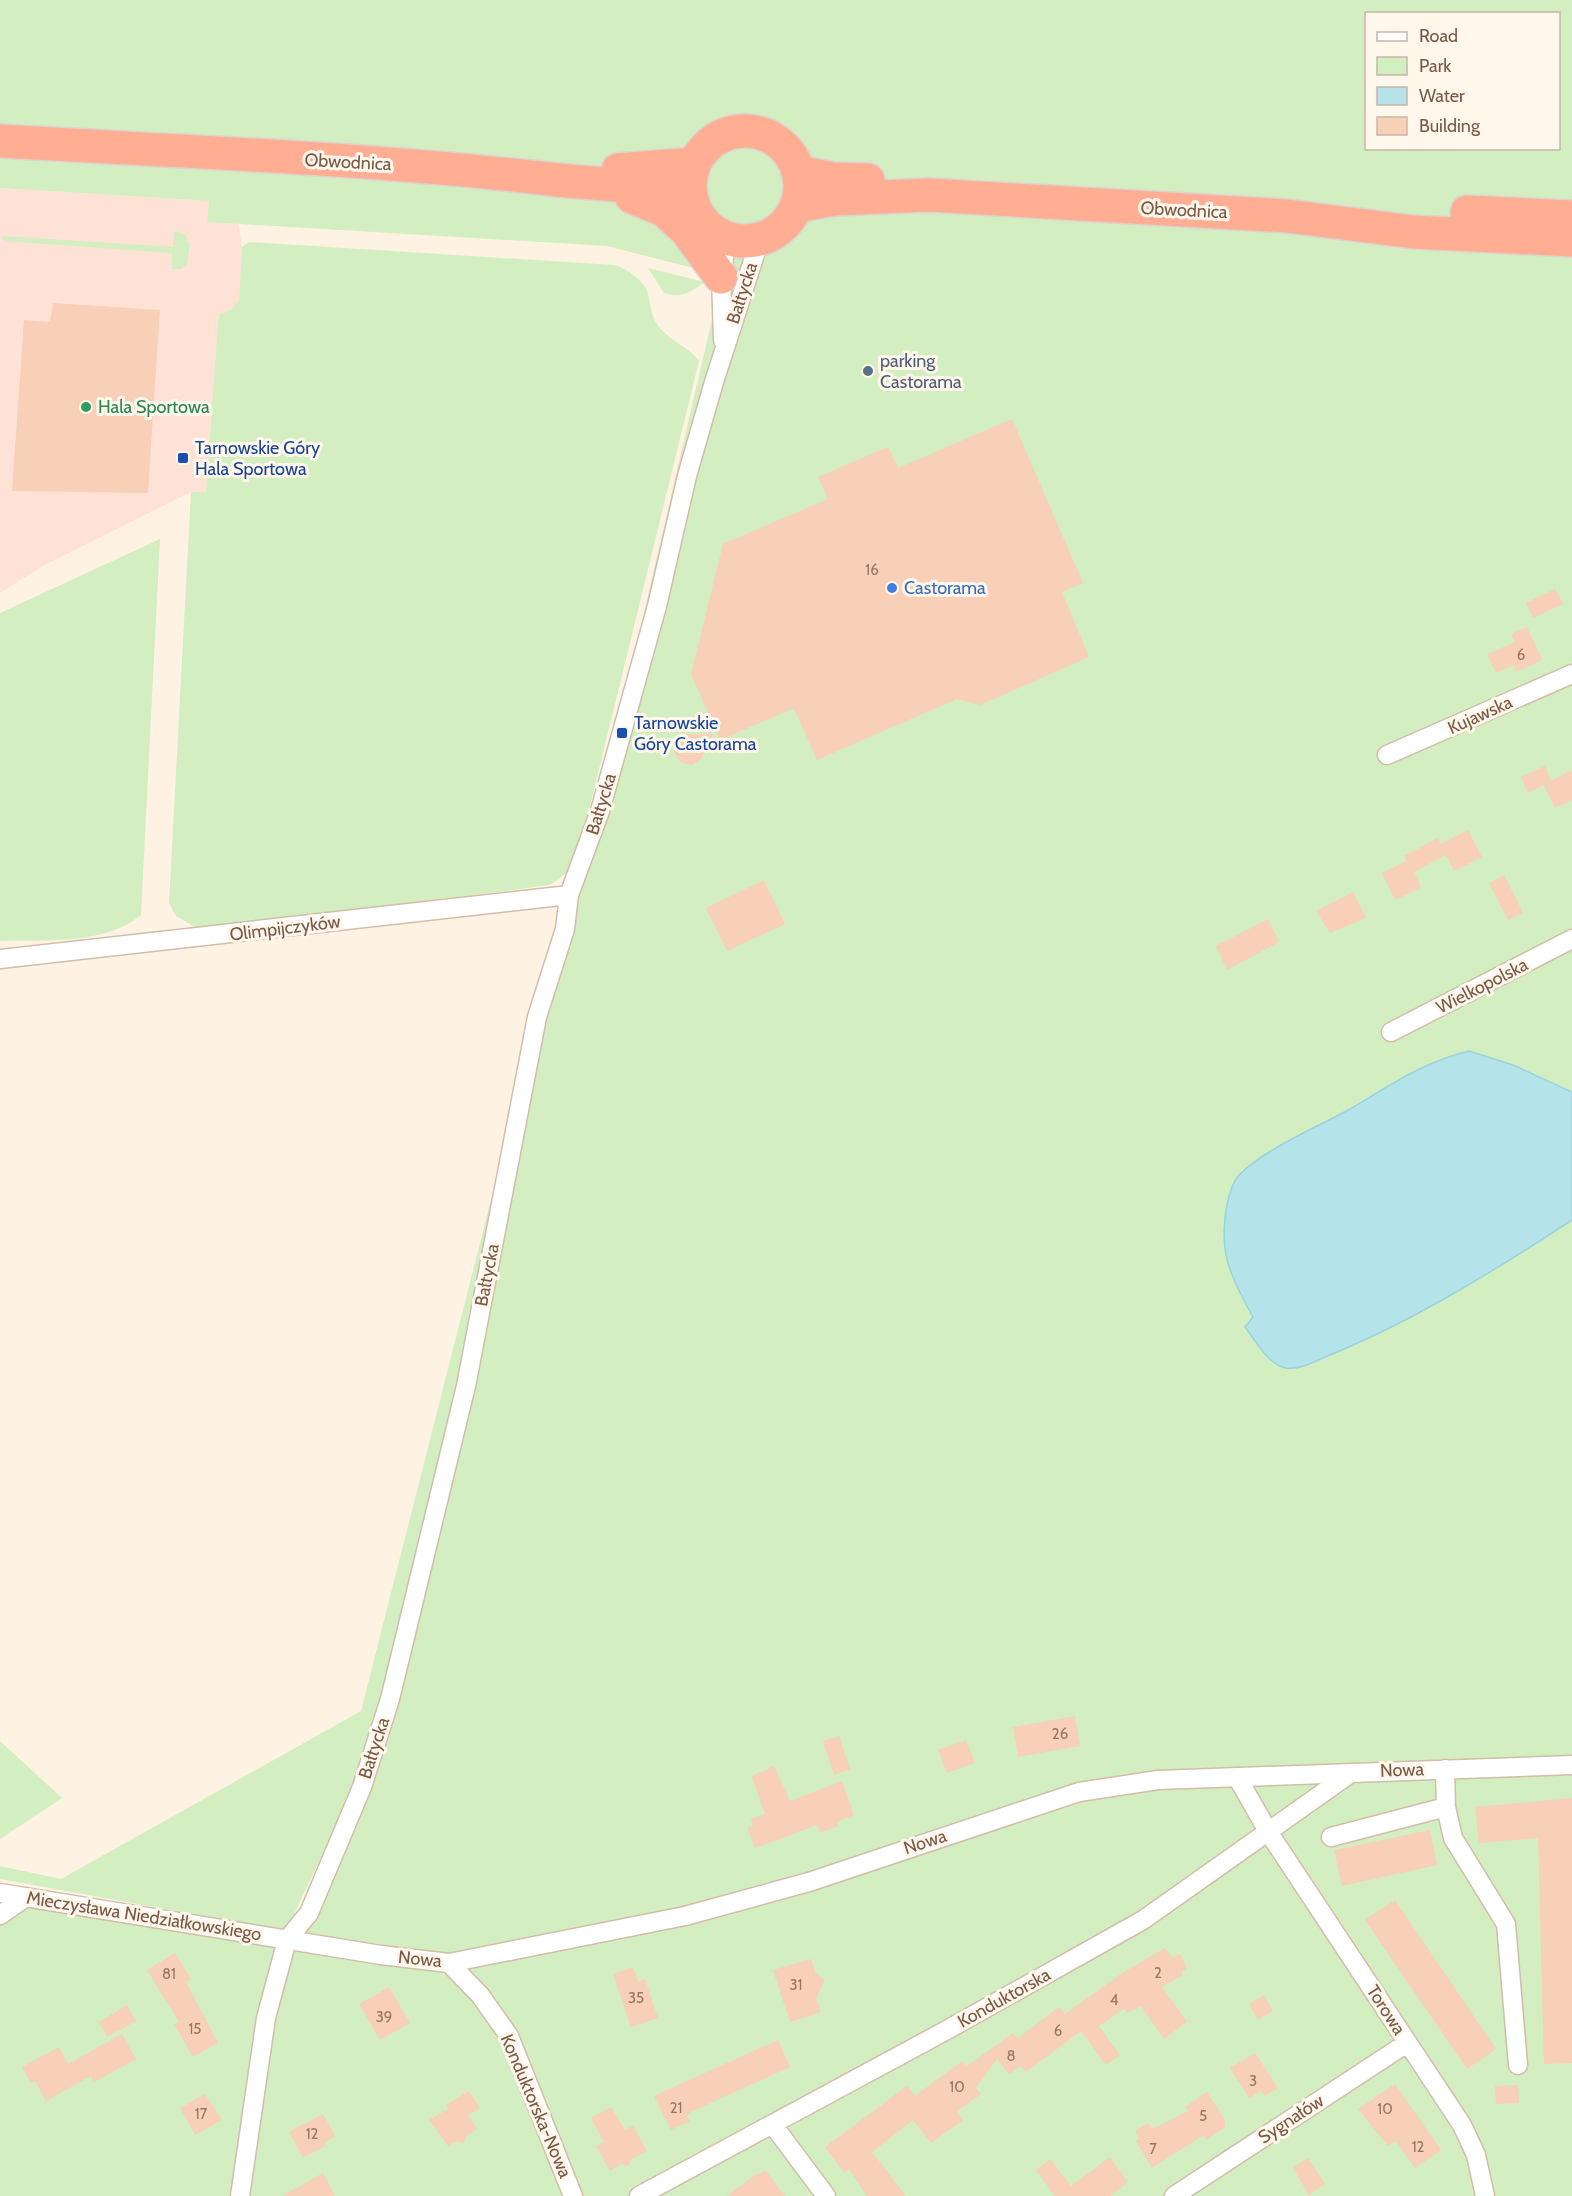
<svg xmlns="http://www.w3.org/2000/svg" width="1572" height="2196" font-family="Cabin,sans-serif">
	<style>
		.commercial { fill: #ffe2d6 }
		.green { fill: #d3eec0; fill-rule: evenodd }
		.water { fill: #b5e3ea; stroke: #9ad3dd; stroke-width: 1.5 }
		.building { fill: #f7d0b7 }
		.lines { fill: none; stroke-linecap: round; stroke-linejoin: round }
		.street-casing { stroke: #d3bcaa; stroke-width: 21 }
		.highway-casing { stroke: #dcd4cf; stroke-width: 36 }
		.street { stroke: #fff; stroke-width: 18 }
		.highway { stroke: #ffae93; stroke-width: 33 }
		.service-dot { fill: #5c6f8a; stroke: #fff7eb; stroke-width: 2 }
		.leisure-dot { fill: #2e9e5b; stroke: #fff7eb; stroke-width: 2 }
		.transit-dot { fill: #1a4fb4; stroke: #fff7eb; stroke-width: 2 }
		.shop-dot { fill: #3f7fe0; stroke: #fff7eb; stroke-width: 2 }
		.labels { text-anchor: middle; stroke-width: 6; stroke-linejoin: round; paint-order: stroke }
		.number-label { font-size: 15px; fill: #987662 }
		.street-label { font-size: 18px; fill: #795846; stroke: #fff7eb }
		.service-label { font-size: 18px; fill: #4e5e75; stroke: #fff7eb; text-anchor: start }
		.leisure-label { font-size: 18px; fill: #27864d; stroke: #fff7eb; text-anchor: start }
		.transit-label { font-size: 18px; fill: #164399; stroke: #fff7eb; text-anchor: start }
		.shop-label { font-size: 18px; fill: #366cbe; stroke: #fff7eb; text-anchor: start }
	</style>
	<rect width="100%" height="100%" fill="#fef3e3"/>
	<!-- commercial -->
	<path class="commercial" d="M0,188L209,201L207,222L239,224L242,247L239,300L232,309L220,314L218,321L206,493L191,492L41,567L0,593Z"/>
	<!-- green -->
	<path class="green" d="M0,0H1572V2196H0V1899L79,1915L300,1949L327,1845L286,1931L0,1879V1866L61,1879L361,1711L526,1062L633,660L734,225C713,217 705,202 705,180L41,146L404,178L608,200L650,212L701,270L607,246L207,222L209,201L0,188ZM1366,14H1558V148H1366Z
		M174,231L185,235L190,244L187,264L181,269H172V253L3,241V236L173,247Z
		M249,242L615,265C626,268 646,282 648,294C651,308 651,318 661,329C672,342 690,348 699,361L578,855L572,869L550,885L200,930L176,916L169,903L191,492H206L218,321L220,314L232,309L239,300L242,247Z
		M648,268L705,282C691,292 681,299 664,293Z
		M160,539L141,915C103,946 47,939 0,941V613Z
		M0,1741L62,1798L0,1839Z"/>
	<!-- water -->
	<path class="water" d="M1469,1051L1513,1065L1572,1092V1220C1494,1271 1412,1322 1325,1357C1314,1362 1300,1370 1286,1368C1268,1365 1256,1341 1245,1327L1253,1317C1230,1276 1218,1252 1227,1204C1229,1195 1233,1182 1239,1175C1266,1148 1316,1128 1350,1109C1389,1086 1423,1062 1469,1051Z"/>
	<!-- building -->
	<path class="building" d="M53,303L160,310L148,493L12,491L24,320L50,322Z
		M1012,419L1083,583L1062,592L1089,657L980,705L957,699L817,760L794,708L720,740L691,674L723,544L828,499L818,477L888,447L898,468Z
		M1555,589L1563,604L1533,618L1526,603Z
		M1527,627L1542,660L1516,672L1514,665L1496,673L1487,654L1515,642L1511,634Z
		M687,734H713L702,758L692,765L680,762L674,752L676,740Z
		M1545,766L1551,781L1572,770V800L1555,808L1544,785L1528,793L1521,777Z
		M1468,830L1482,857L1454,871L1446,855L1414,872L1421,887L1395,900L1382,873L1406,861L1404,856L1438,838L1441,844Z
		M1504,875L1523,913L1508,920L1489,883Z
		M764,880L785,924L727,951L706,908Z
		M1353,892L1366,918L1330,933L1316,911Z
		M1268,919L1279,942L1227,970L1216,946Z
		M1075,1716L1080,1746L1018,1757L1013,1727Z
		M839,1736L850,1769L834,1775L823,1741Z
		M966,1740L975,1763L947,1773L938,1750Z
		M774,1766L790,1801L842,1781L854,1815L837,1822L838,1826L820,1833L817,1825L755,1848L747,1828L753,1826L751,1819L765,1814L752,1776Z
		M1572,1798V2063L1544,2064L1538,1838L1479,1843L1475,1807Z
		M1430,1830L1437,1865L1342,1886L1334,1850Z
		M1395,1900L1496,2049L1467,2069L1365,1920Z
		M1165,1948L1173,1958L1180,1954L1187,1968L1181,1972L1183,1975L1162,1987L1187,2022L1164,2039L1141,2006L1128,2013L1124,2009L1099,2026L1120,2055L1106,2065L1081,2031L1026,2072L1020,2066L1009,2074L997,2059L976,2088L981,2094L957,2111L963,2120L931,2143L913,2120L872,2152L906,2196H867L849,2169L844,2173L825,2147L907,2086L915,2096L962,2061L966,2067L1013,2033L1018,2038L1059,2007L1065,2014L1122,1973Z
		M175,1953L191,1979L186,1982L218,2043L193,2057L174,2024L179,2022L147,1970Z
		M811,1959L816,1974L825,1980L816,1998L821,2012L790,2022L773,1970Z
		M633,1967L638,1982L645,1979L658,2018L631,2027L613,1974Z
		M389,1987L410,2023L380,2040L359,2004Z
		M1264,1995L1273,2011L1258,2020L1249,2004Z
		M127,2005L136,2021L107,2037L99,2022Z
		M122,2034L136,2059L94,2082L91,2076L46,2101L35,2081L31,2083L22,2067L59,2047L68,2064Z
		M778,2040L790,2067L693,2111L687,2116L690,2121L671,2130L654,2096Z
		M1255,2053L1278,2088L1265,2096L1261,2091L1249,2098L1230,2068Z
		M1395,2084L1441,2150L1415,2168L1396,2141L1388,2146L1358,2109Z
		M1518,2085L1519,2103L1496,2104L1495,2086Z
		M469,2091L480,2108L468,2115L477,2129L466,2136L464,2143L457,2141L448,2146L429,2120L448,2109L446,2105Z
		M1207,2092L1225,2120V2127L1207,2140L1204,2135L1152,2168L1136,2141L1139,2138L1135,2131L1148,2123L1153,2129L1188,2111L1185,2107Z
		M205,2094L222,2120L195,2135L180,2108Z
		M611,2107L625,2130L633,2126L647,2151L631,2159L629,2166L620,2164L610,2171L596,2146L604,2142L591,2118Z
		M323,2114L335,2136L324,2143L325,2146L303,2158L289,2132Z
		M1110,2157L1128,2182L1110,2196H1055L1036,2170L1050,2159L1071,2186Z
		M1308,2158L1325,2184L1309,2195L1293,2168Z
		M766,2171L785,2196H727L755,2175Z
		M323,2173L335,2196H282Z"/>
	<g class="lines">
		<!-- street casing -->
		<g class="street-casing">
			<path id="street" d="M721,236L724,258L721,277L723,340
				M1387,755L1572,674
				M0,959L569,895
				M1391,1032L1572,939
				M1445,1769L1446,1807L1453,1838L1506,1924L1518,2065
				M1237,1777L1269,1833L1462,2125L1476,2155L1485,2196
				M1331,1837L1446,1807
				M0,1893L381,1955L449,1963L685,1916L809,1882L1079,1792L1158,1780L1572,1765
				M0,1915L26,1897
				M449,1963L480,1995L509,2036L573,2196
				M773,2125L826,2196
				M240,2196L266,2018L287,1940L309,1913L362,1787L390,1699L466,1386L537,1017L565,929L569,895L600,811L657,606L687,476L714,382L760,239
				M639,2196L945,2031L1143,1920L1351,1773
				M1174,2196L1407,2043"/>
		</g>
		<!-- highway casing -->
		<g class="highway-casing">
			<path id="highway" d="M690 186a55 55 0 1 1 110 0a55 55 0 1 1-110 0Z
				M0,141C183,152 367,158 549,179C596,185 650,183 692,202
				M618,170L694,164
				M798,172L833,179L868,180
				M632,197L664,210L686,230L721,277
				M796,206L834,199L929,195L1287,216L1414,232L1572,240
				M1467,212L1572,217"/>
		</g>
		<!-- street -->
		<use href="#street" class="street"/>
		<!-- highway -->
		<use href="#highway" class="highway"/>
	</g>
	<!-- markers -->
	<circle class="service-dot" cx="868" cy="371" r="6"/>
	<circle class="leisure-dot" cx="86" cy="407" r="6"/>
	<g class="transit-dot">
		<rect x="177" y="452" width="12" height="12" rx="3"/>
		<rect x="616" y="727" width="12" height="12" rx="3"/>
	</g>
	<circle class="shop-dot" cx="892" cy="588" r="6"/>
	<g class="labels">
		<!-- number labels -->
		<g class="number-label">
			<text x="872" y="575">16</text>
			<text x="1521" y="660">6</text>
			<text x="1060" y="1739">26</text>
			<text x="1158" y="1978">2</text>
			<text x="169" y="1979">81</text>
			<text x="796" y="1990">31</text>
			<text x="636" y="2003">35</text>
			<text x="1114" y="2005">4</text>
			<text x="384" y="2022">39</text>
			<text x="195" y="2034">15</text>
			<text x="1058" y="2036">6</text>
			<text x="1011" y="2061">8</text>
			<text x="1253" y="2086">3</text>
			<text x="957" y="2092">10</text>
			<text x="676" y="2113">21</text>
			<text x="1385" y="2114">10</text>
			<text x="201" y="2119">17</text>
			<text x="1203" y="2121">5</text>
			<text x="312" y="2139">12</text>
			<text x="1418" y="2152">12</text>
			<text x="1153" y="2154">7</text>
		</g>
		<!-- street labels -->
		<g class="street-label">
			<text transform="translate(348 162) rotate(3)" y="6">Obwodnica</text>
			<text transform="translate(1184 210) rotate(3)" y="6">Obwodnica</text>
			<text transform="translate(742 293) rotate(-72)" y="6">Bałtycka</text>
			<text transform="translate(1480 715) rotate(-24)" y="6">Kujawska</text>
			<text transform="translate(601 804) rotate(-73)" y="6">Bałtycka</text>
			<text transform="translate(285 928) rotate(-7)" y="6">Olimpijczyków</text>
			<text transform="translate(1482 986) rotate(-27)" y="6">Wielkopolska</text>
			<text transform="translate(487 1275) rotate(-79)" y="6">Bałtycka</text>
			<text transform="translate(374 1748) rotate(-72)" y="6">Bałtycka</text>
			<text transform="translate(1402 1770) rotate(-2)" y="6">Nowa</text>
			<text transform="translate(925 1842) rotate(-18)" y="6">Nowa</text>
			<text transform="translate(144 1916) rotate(9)" y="6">Mieczysława Niedziałkowskiego</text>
			<text transform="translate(420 1959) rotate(6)" y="6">Nowa</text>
			<text transform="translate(1004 1998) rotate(-29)" y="6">Konduktorska</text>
			<text transform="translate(1386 2010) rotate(57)" y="6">Torowa</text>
			<text transform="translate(536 2106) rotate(67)" y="6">Konduktorska-Nowa</text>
			<text transform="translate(1291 2119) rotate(-33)" y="6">Sygnałów</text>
		</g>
		<!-- service labels -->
		<g class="service-label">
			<text x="880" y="367">parking<tspan x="880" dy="21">Castorama</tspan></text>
		</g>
		<!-- leisure labels -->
		<g class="leisure-label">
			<text x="98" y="413">Hala Sportowa</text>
		</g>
		<!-- transit labels -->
		<g class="transit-label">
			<text x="195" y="454">Tarnowskie Góry<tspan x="195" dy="21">Hala Sportowa</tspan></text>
			<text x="634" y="729">Tarnowskie<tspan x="634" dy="21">Góry Castorama</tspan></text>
		</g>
		<!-- shop labels -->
		<g class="shop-label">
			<text x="904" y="594">Castorama</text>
		</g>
	</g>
	<!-- legend -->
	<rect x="1365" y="12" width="195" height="138" fill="#fff7eb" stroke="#c9b7a9" stroke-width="1.5"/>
	<rect x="1377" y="32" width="30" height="9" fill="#ffffff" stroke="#c9b7a9" stroke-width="1.5"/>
	<text x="1419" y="42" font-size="18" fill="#795846">Road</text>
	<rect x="1377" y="57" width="30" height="18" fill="#d3eec0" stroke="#c9b7a9" stroke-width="1.5"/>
	<text x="1419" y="72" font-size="18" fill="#795846">Park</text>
	<rect x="1377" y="87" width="30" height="18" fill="#b5e3ea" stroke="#c9b7a9" stroke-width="1.5"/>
	<text x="1419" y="102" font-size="18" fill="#795846">Water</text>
	<rect x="1377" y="117" width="30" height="18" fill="#f7d0b7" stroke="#c9b7a9" stroke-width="1.5"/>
	<text x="1419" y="132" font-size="18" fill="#795846">Building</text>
</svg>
